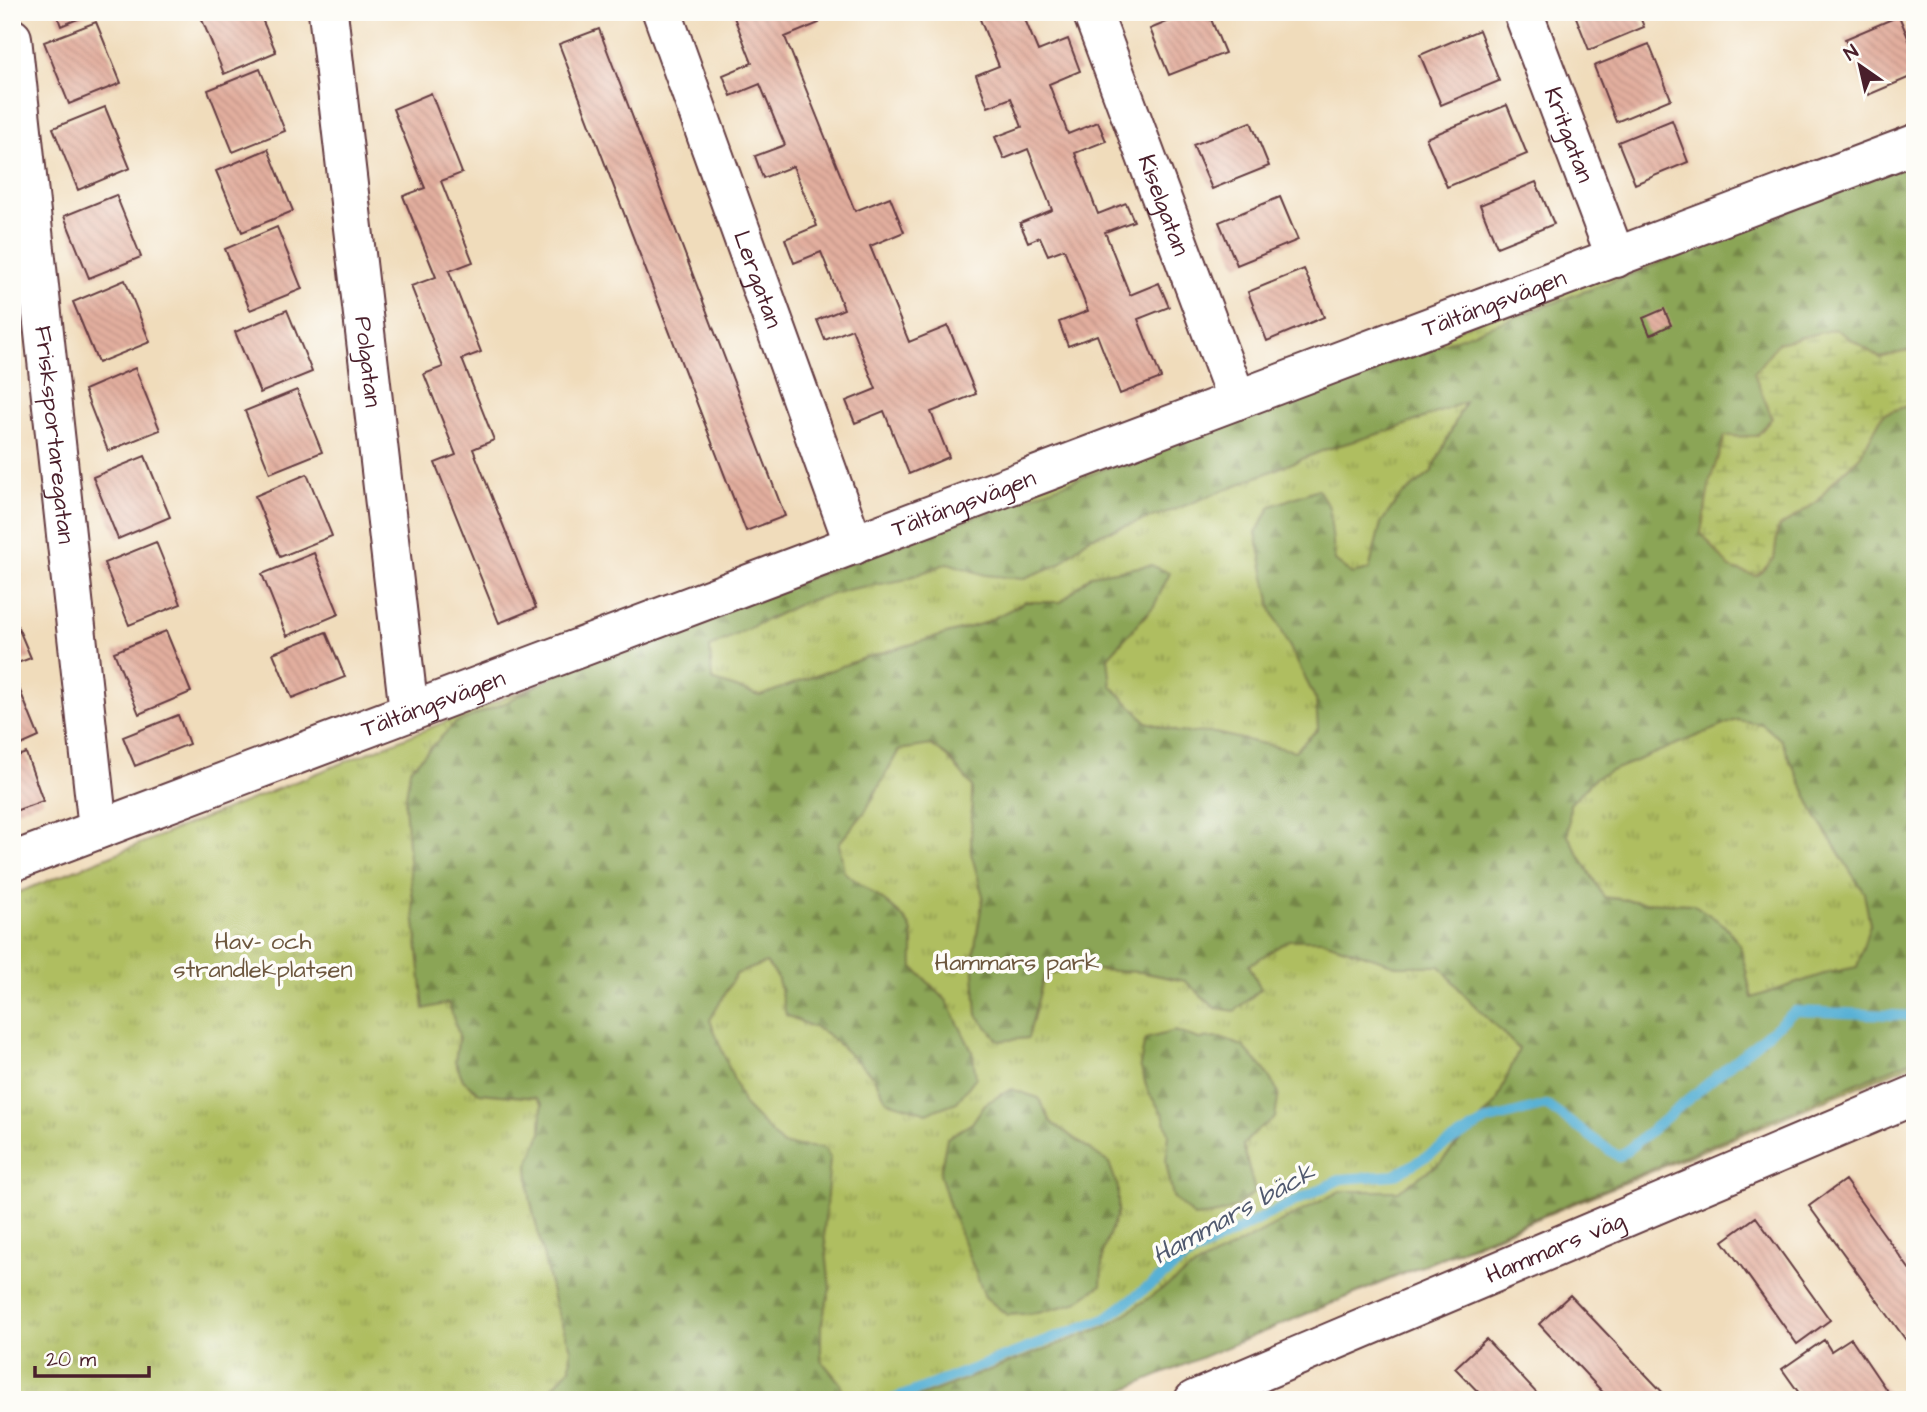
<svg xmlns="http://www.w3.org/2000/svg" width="1927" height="1412" font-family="'Architects Daughter',sans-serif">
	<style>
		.grass { fill: url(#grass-tufts); stroke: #7c6e46; stroke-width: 2 }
		.forest { fill: url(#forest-firs); stroke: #6a6240; stroke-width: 2; fill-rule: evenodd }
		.wetland { fill: url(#wetland-marsh); stroke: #7c6e46; stroke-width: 2 }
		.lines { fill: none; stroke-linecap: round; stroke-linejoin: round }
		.stream { stroke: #58b1d5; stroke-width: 10 }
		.building { fill: url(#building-back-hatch) }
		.minor-casing { stroke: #633b41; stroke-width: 42 }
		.minor { stroke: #fff; stroke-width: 38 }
		.labels { text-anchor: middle; stroke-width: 7; stroke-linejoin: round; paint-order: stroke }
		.street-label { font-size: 24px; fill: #4a1f2b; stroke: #fdfcf7 }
		.park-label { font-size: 24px; fill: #6d573e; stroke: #fdfcf7 }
		.water-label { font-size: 26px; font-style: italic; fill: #50596f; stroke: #fdfcf7 }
	</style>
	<defs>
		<pattern id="grass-tufts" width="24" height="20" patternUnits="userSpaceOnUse" patternTransform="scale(1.75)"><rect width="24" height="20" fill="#afbe60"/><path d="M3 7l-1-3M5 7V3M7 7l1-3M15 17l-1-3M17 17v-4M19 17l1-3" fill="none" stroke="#909a4f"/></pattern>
		<pattern id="forest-firs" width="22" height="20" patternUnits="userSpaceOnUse" patternTransform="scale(1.75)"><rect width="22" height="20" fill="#8ba556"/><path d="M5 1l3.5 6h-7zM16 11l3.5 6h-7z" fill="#748647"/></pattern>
		<pattern id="wetland-marsh" width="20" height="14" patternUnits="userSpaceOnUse" patternTransform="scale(1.75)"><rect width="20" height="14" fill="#afbe60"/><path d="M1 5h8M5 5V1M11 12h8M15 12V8" fill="none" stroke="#909a4f"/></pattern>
		<pattern id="building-back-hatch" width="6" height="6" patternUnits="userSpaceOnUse" patternTransform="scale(1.75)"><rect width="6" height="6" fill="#e2ae9e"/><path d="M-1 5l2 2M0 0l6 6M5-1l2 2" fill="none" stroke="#c39588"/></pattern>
	</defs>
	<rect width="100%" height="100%" fill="#fdfcf7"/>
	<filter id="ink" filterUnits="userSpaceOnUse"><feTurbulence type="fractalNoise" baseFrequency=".0143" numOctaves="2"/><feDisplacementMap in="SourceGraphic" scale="14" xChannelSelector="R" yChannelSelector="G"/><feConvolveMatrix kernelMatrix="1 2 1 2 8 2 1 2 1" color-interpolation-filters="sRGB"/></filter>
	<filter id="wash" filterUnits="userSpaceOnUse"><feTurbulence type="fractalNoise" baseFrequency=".00686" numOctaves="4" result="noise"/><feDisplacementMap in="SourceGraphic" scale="28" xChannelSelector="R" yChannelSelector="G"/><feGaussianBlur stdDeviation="1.57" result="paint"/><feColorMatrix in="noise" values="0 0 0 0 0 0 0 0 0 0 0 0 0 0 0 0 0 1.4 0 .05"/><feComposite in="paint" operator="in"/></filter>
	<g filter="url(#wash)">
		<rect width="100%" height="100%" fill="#f0dcbb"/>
		<!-- grass -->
		<path class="grass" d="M1915,156V1063L1098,1400H12V895L948,521Z"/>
		<!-- forest -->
		<path class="forest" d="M1915,161V349L1880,358L1835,329L1755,373L1772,418L1757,436L1774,559L1778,528L1818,501L1831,483L1860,456L1883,414L1915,403V1059L1100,1400H910L1109,1325L1193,1268L1340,1191H1398L1441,1162L1496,1103L1519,1049L1465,996L1440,966H1398L1321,940H1289L1249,965L1261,989L1235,1011L1215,1008L1185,981L1140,972L1072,969L1044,976L1028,1038L999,1041L977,1015L973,959L983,896L971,853L972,786L948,757L931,745L899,750L865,812L839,843L844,872C861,886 903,910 911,929C915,939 912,956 913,967L947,1001L972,1051L976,1077L957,1102L927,1113L887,1101L873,1076L826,1033L786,1015L777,976L766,963L736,974L710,1020L744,1105L783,1145L824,1148L830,1158L824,1231L830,1289L821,1326V1360L840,1383L845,1400H541L570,1368L571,1349L555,1306L530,1198L528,1165L541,1134L542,1104L536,1098L479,1093L463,1080L455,1061L459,1035L448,1003L424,1009L410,873L405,804L410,769L455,723L507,702L572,666L1637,272ZM1465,402L1431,473L1399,498L1381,523L1369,570L1352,574L1335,561L1329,507L1318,489L1271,506L1256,533L1272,611L1316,700L1318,729L1295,751L1215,733L1178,732L1147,722L1111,686L1108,657L1154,606L1170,573L1151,565L1091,575L1061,602H1025L984,623L864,658L760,696L712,680L710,647L804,602L851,589L903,580L948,563L985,575L1022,579L1060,564L1088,538L1174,510L1327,449L1395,429ZM1736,720L1762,724L1781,740L1816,816L1864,893L1870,924L1857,967L1824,974L1752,998L1740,945L1723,924L1693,904L1642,902L1604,897L1568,836L1570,804L1596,777Z
			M1175,1031L1199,1039L1220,1038L1243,1046L1264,1069L1279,1093L1275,1118L1255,1132L1243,1145L1255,1192C1232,1211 1224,1215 1194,1217L1173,1197L1166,1162L1169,1134L1163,1114L1148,1092L1140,1065L1145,1039Z
			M1011,1089L1039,1098L1051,1122L1109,1163L1118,1188V1211L1103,1251L1101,1285L1075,1303L1038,1313L1007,1315L985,1297L951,1210L940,1174L947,1138L972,1123L985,1104Z"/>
		<!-- wetland -->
		<path class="wetland" d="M1835,329L1880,358L1915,349V403L1883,414L1860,456L1831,483L1818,501L1778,528L1774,559L1757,576L1730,568L1701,533L1710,481L1725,436H1757L1772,418L1754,373L1778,343Z"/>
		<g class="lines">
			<!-- stream -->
			<path class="stream" d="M891,1400L1106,1318L1188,1257L1265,1216L1341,1179L1395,1175L1486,1121L1546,1105L1619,1157L1795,1011L1915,1016"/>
		</g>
		<g id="blocks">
			<!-- building -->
			<path class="building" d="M56,12H95L61,26Z
				M199,12H259L276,52L224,74Z
				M732,12H814L819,23L785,37L855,211L890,197L904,232L870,246L909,342L948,326L976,394L931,412L949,457L909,474L884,411L855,423L846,401L876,389L852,329L825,340L817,320L844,309L821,252L794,263L785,239L817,226L793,166L763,178L755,156L785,145L760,84L731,96L723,75L752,63Z
				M977,12H1022L1038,51L1068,39L1080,71L1049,84L1068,134L1098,122L1106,141L1075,153L1098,214L1126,203L1134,221L1105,232L1130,295L1159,283L1169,307L1138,319L1161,378L1120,394L1097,335L1068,346L1059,322L1088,311L1064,249L1048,255L1040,237L1028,242L1020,223L1052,210L1028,149L1004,159L995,137L1022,127L1011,98L988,107L976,75L999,66Z
				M1191,12H1208L1225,53L1169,75L1150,29Z
				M1574,12H1638L1644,27L1589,50Z
				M1899,16L1915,54V75L1868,95L1845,39Z
				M96,22L121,83L69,104L44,42Z
				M599,29L785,516L746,531L559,44Z
				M1479,30L1499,81L1441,105L1420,55Z
				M1649,44L1671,99L1616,122L1594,66Z
				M260,69L285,131L233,152L208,90Z
				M431,93L462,173L441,181L473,262L449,271L481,352L462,359L494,440L473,449L536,608L499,623L435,463L456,455L424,374L443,367L411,286L436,277L403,196L425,188L393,109Z
				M1507,105L1527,154L1447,187L1426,138Z
				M105,107L130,168L78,190L53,128Z
				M1672,120L1688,162L1635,184L1618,142Z
				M1251,122L1269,166L1212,189L1193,145Z
				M268,149L293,211L242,232L216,171Z
				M1536,182L1554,224L1497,247L1480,205Z
				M116,195L141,257L89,278L64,216Z
				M1280,197L1298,240L1237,265L1219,222Z
				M277,227L302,289L250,310L225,249Z
				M1304,269L1324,317L1267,341L1248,292Z
				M125,280L150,342L98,363L73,302Z
				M1664,309L1671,325L1650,335L1643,318Z
				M287,310L312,372L260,393L235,332Z
				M135,368L160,430L108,451L84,390Z
				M297,390L322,452L270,473L245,411Z
				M145,456L170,517L118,539L93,477Z
				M307,474L332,536L280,557L255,496Z
				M156,542L181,604L129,625L104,563Z
				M314,553L339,614L287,636L262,574Z
				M12,556L20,575L12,578Z
				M12,613L31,658L12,665Z
				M166,631L191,692L139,714L114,652Z
				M326,632L345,677L292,698L273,653Z
				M14,676L39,737L12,749V677Z
				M178,715L189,744L135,766L123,737Z
				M26,753L43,801L12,812V758Z
				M1845,1180L1915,1277V1345L1911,1347L1809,1206Z
				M1756,1217L1830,1320L1797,1344L1723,1241Z
				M1570,1295L1670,1400H1610L1539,1324Z
				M1851,1338L1893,1400H1804L1782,1369L1824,1340L1831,1351Z
				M1486,1339L1543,1400H1486L1455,1368Z"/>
		</g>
	</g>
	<g filter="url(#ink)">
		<use href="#blocks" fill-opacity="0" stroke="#633b41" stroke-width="2"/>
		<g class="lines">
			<!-- minor casing -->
			<g class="minor-casing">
				<g id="minor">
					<path id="s1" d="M328,12L409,712"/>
					<path id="s2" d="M662,12L854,545"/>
					<path id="s3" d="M1092,12L1237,400"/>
					<path id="s4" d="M1523,12L1616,258"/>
					<path id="s5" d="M12,38L98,829"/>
					<path id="s6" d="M12,862L1915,144"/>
					<path id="s7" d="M1194,1400L1915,1095"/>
				</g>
			</g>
			<!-- minor -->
			<use href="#minor" class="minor"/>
		</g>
	</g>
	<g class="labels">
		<!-- street labels -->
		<g class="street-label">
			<text dy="8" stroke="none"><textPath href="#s4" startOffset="131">Kritgatan</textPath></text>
			<text dy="8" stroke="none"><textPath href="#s3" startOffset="206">Kiselgatan</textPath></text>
			<text dy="8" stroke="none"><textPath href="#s2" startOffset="284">Lergatan</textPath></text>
			<text dy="8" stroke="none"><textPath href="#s6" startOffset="1584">Tältängsvägen</textPath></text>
			<text dy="8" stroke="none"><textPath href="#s1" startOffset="352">Polgatan</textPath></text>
			<text dy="8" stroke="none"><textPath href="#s5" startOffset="399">Frisksportaregatan</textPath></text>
			<text dy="8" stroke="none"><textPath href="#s6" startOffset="1017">Tältängsvägen</textPath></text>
			<text dy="8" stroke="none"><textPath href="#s6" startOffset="450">Tältängsvägen</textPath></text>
			<text dy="8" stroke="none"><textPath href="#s7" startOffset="392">Hammars väg</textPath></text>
		</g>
		<!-- park labels -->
		<g class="park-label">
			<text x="263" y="949">Hav- och<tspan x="263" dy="28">strandlekplatsen</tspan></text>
			<text x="1017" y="970">Hammars park</text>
		</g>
		<!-- water labels -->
		<g class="water-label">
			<text transform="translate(1233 1213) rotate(-29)" y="9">Hammars bäck</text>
		</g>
	</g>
	<!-- margin -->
	<rect width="1927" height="1412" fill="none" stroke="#fdfcf7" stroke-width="42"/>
	<!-- north arrow -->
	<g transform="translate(1860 66) rotate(326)" stroke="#fdfcf7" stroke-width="5" paint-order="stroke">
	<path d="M0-5L12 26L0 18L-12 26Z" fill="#4a1f2b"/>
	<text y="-10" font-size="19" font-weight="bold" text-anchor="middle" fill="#4a1f2b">N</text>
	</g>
	<!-- scale -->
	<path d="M35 1366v10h114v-10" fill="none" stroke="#4a1f2b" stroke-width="3.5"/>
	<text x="46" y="1366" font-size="21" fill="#4a1f2b" stroke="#fdfcf7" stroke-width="5" paint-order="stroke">20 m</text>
</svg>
